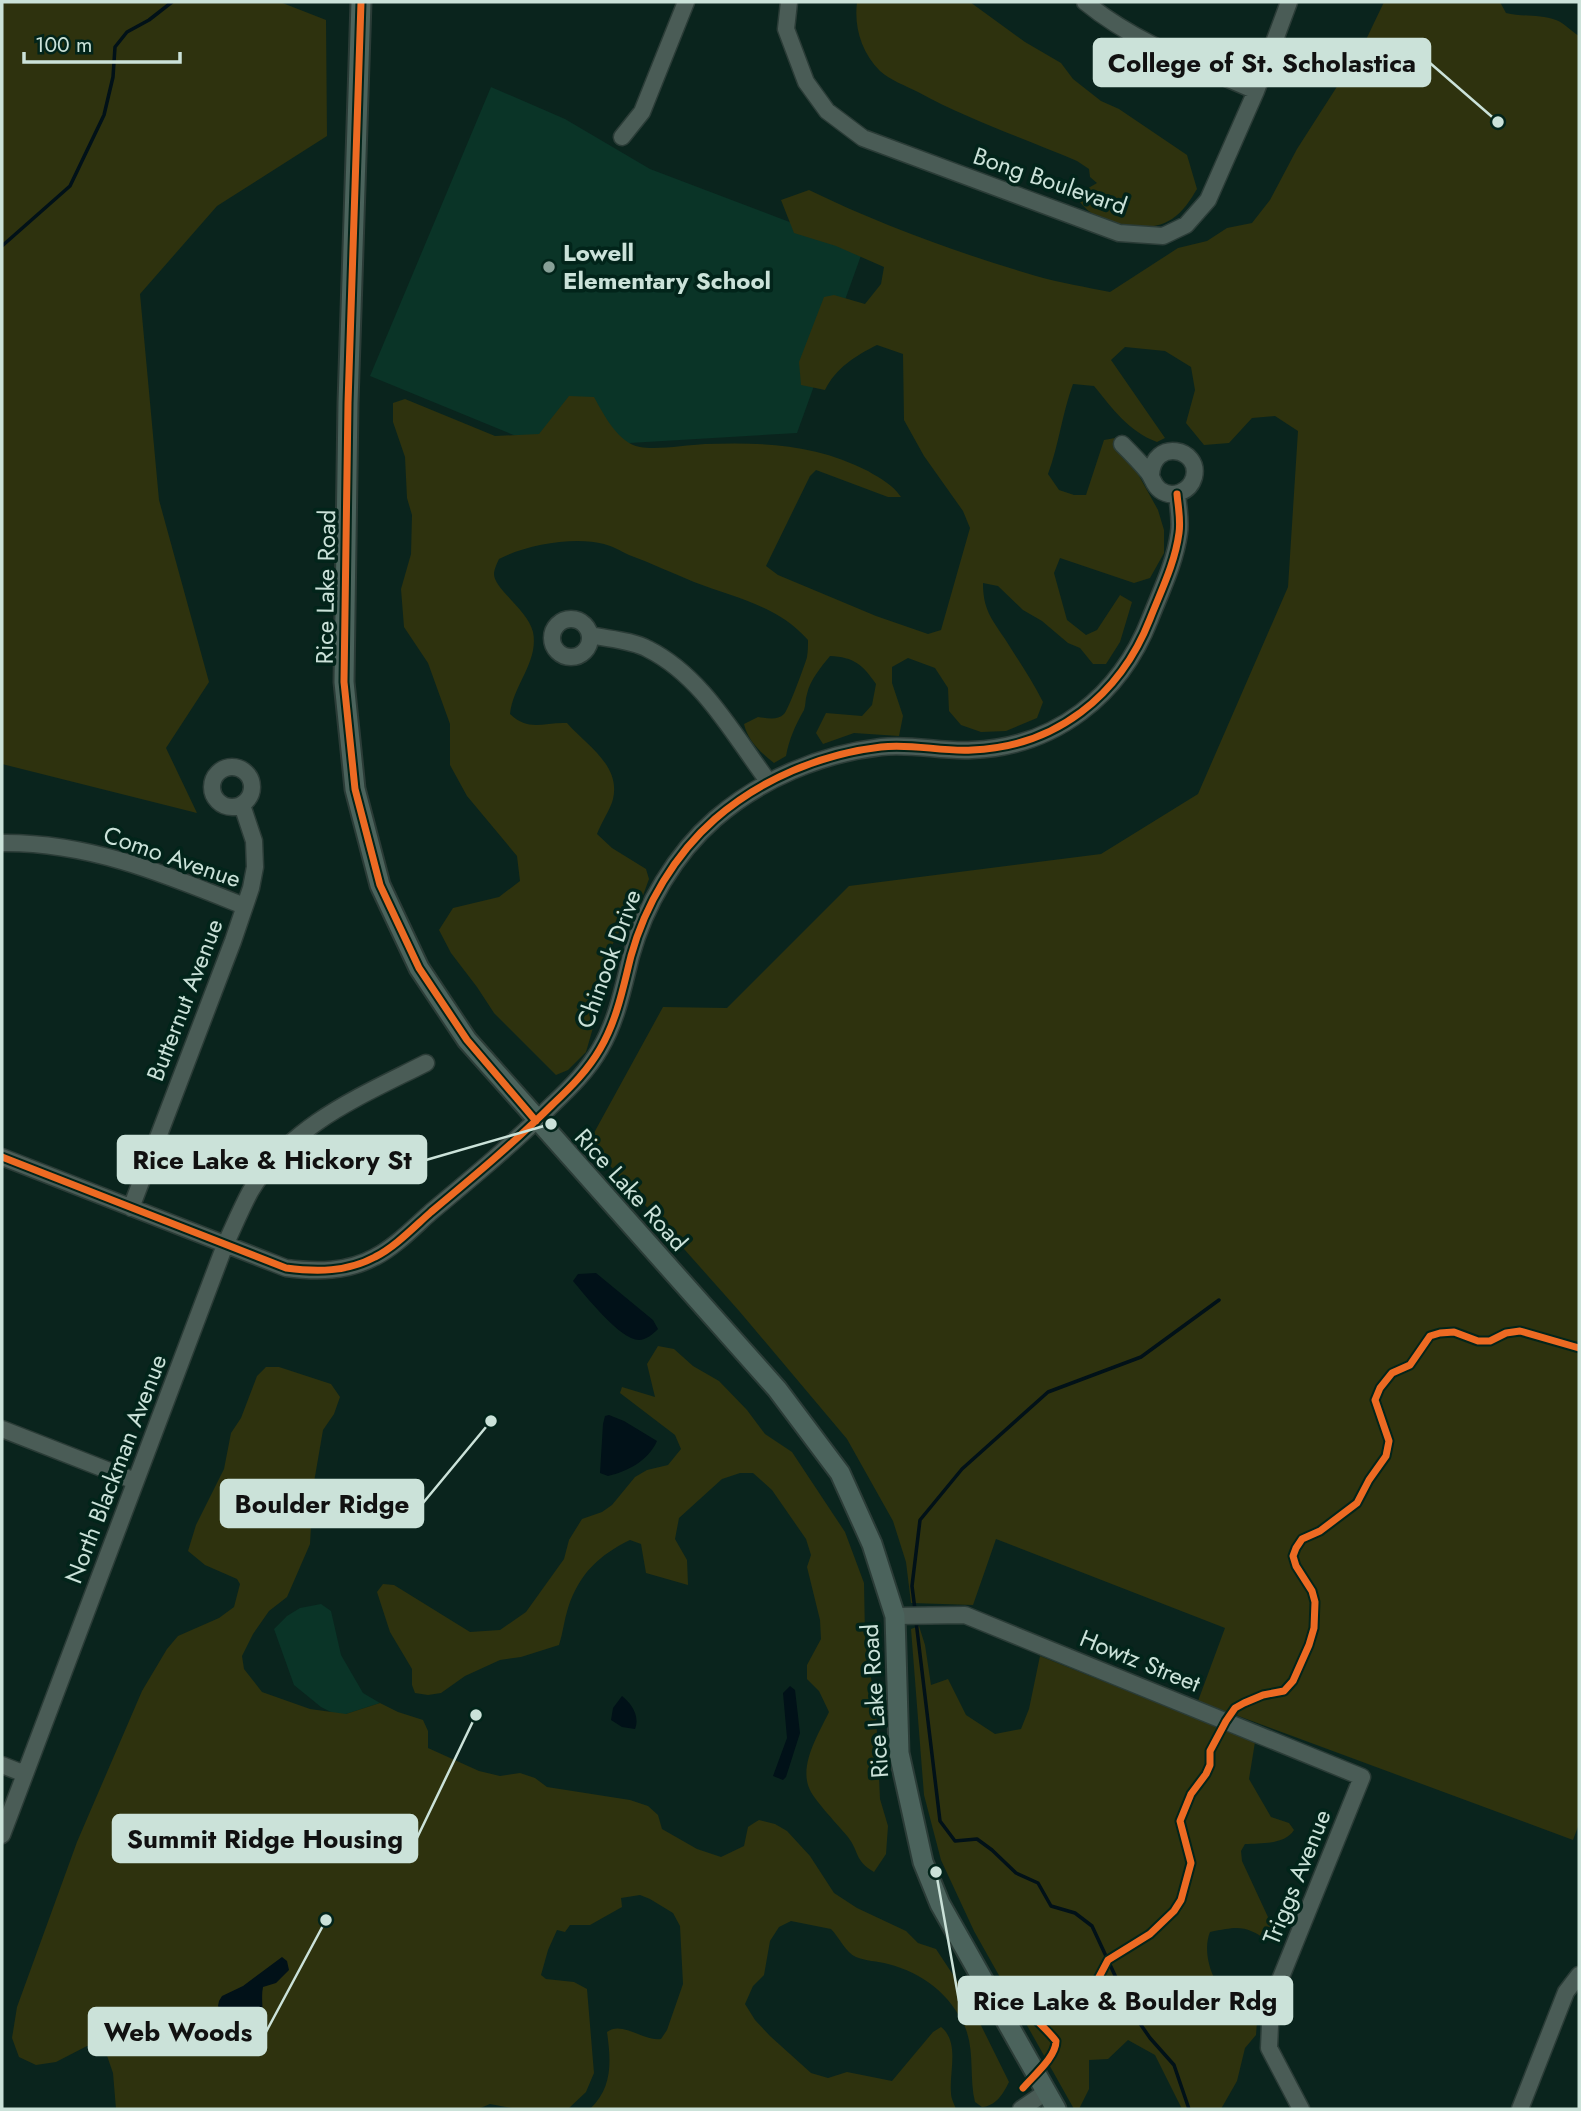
<svg xmlns="http://www.w3.org/2000/svg" width="1581" height="2111" font-family="Jost,sans-serif">
	<style>
		.built { fill: #0a3427 }
		.green { fill: #2e320e }
		.water { fill: #011118 }
		.lines { fill: none; stroke-linecap: round; stroke-linejoin: round }
		.stream { stroke: #011118; stroke-width: 3.5 }
		.minor-casing { stroke: #2b3c37; stroke-width: 19 }
		.major-casing { stroke: #2b3c37; stroke-width: 23 }
		.minor { stroke: #4a5c56; stroke-width: 16 }
		.major { stroke: #4b635c; stroke-width: 19 }
		.cycleway-casing { stroke: #02241a; stroke-width: 11 }
		.cycleway { stroke: #ed6a23; stroke-width: 7 }
		.poi-dot { fill: #87a097; stroke: #02241a; stroke-width: 2.5 }
		.labels { text-anchor: middle; stroke-width: 7; stroke-linejoin: round; paint-order: stroke }
		.street-label { font-size: 24px; fill: #cbe2d9; stroke: #02241a }
		.poi-label { font-size: 24px; font-weight: bold; fill: #cbe2d9; stroke: #02241a; text-anchor: start }
		.leader { fill: none; stroke: #cbe2d9; stroke-width: 2.5 }
		.callout-dot { fill: #cbe2d9; stroke: #02241a; stroke-width: 2.5 }
		.callout { fill: #cbe2d9; stroke: #cbe2d9; stroke-width: 2.5 }
		.callout-label { font-size: 26px; text-anchor: middle; font-weight: bold; fill: #111 }
	</style>
	<rect width="100%" height="100%" fill="#0a241d"/>
	<!-- built -->
	<path class="built" d="M491,87L565,119L650,169L863,250L797,433L545,448L370,376Z
		M321,1604L331,1611L341,1655L363,1693L380,1703L346,1714H335L321,1707L294,1685L274,1629L287,1616L300,1608Z"/>
	<!-- green -->
	<path class="green" d="M2,2H280L326,20L327,136L217,206L140,294L159,500L209,682L166,748L197,813L2,764Z
		M857,2H970L1025,42L1061,63L1073,79L1101,101L1119,109L1187,155L1197,189C1191,199 1183,212 1172,219C1145,236 1099,227 1080,202L1085,190L1097,183L1090,177L1089,169L1077,161C1023,138 969,120 918,92C906,86 890,80 880,71C861,52 854,27 857,2Z
		M1384,2H1500L1506,13C1522,17 1540,14 1556,20C1564,23 1571,31 1579,36V1824L1573,1840L1198,1701L1225,1628L996,1539L973,1605L911,1603L906,1562L893,1521L847,1439L740,1312L589,1142L663,1007L727,1008L849,886L1101,854L1198,794L1288,587L1298,431L1275,416L1252,418L1229,443L1204,445L1186,423L1195,390L1191,367L1165,351L1125,347L1111,360L1165,438L1157,442C1128,431 1113,409 1094,386L1073,384C1062,414 1059,444 1048,474L1059,490L1074,495H1086L1104,440L1121,437L1134,454L1138,474L1158,510L1164,530V553L1150,578L1134,583L1060,558L1054,573L1067,620L1086,635L1097,630L1120,595L1132,602L1120,642L1106,664H1093L1080,648L1068,643L1042,621L1023,610L998,586L983,583C983,609 991,618 1005,639C1018,660 1032,680 1043,702L1037,718L1006,731L981,732L961,725L949,711L948,688L935,668L908,658L892,667V683L903,716L899,736L854,733L823,744L816,733L826,713L862,716L872,705L876,684C863,665 854,657 830,656C821,667 810,680 807,694C805,699 806,705 804,710C795,726 789,739 786,756L774,763C760,752 748,741 744,724L758,717C767,718 777,721 784,714C788,711 806,662 807,657C808,651 808,645 808,640C777,605 735,598 694,582C672,573 651,563 629,555C621,551 612,546 604,544C574,536 525,545 499,559C497,563 494,570 494,574C494,589 528,610 533,632C539,662 513,685 510,714C529,732 543,722 567,723C586,745 621,765 613,799C611,808 601,823 597,834L612,848L646,869L649,879L641,901L627,917L610,949L597,1014L586,1052L568,1070L556,1075L494,1013L477,987L451,953L439,930L453,908L499,897L520,881L517,856L467,796L450,765V724L428,663L404,627L401,589L411,554L412,515L407,498L405,457L393,422V403L405,399L495,436L539,434L569,396L594,397C604,415 618,443 640,447C657,450 687,445 705,444C762,442 816,444 868,471C881,479 892,484 901,497H888L816,470L810,476L766,566L778,575L876,616L928,634L941,630L970,528L963,511L924,456L904,420L903,354L877,345C855,356 836,368 825,390L801,385L799,362L824,297L834,295L865,304L881,284L884,267L836,246L794,233L781,200L809,190C881,225 958,253 1036,276C1060,283 1086,287 1110,292L1178,248L1207,241L1227,228L1252,223L1270,200L1297,149L1363,46Z
		M658,1346L674,1349L693,1366L719,1381L747,1410L765,1434L792,1452L845,1532L864,1583L865,1636L876,1712L880,1799L888,1826L886,1854L874,1872C854,1860 860,1853 848,1837C839,1826 815,1801 810,1790C798,1766 819,1733 829,1712L819,1691L807,1679V1665L821,1639L820,1620L807,1567L811,1555L806,1539L772,1490L753,1473H740L722,1479L679,1518L675,1539L687,1560L688,1585L646,1573L641,1544L630,1540C599,1555 579,1574 568,1608C564,1620 563,1633 559,1645L521,1657L500,1660L465,1676L441,1693L428,1695L415,1693L412,1685V1669L390,1632L377,1592L383,1584L394,1585L470,1632L500,1630L526,1612L564,1559L569,1540L582,1519L602,1512L612,1505L635,1477L647,1470L668,1465L681,1449L675,1435L620,1393L622,1387L655,1397L647,1364Z
		M266,1367H279L331,1384L340,1397L334,1414L323,1430L313,1488L310,1544L287,1597L269,1611L253,1634L242,1656L244,1669L262,1692L310,1709L346,1714L380,1703L398,1712L423,1720L428,1731V1748L479,1771L500,1776L520,1773L535,1778L547,1787L630,1800L648,1806L658,1815L662,1829L697,1849L721,1857L744,1846L748,1827L754,1823L759,1820L775,1824L787,1831L810,1856L834,1893L857,1908L906,1931L918,1943L936,1949L965,1993L1009,2082C1003,2094 996,2106 982,2107L975,2102C969,2078 975,2051 965,2027C950,1994 923,1973 888,1964C878,1961 865,1961 856,1957C846,1953 839,1937 831,1929L791,1921L779,1927L770,1941L764,1975L753,1986L745,2004L755,2020L770,2036L811,2073L828,2078L847,2072L892,2081L933,2032L941,2027C960,2042 949,2072 951,2093C951,2098 954,2104 956,2109H590C613,2087 611,2061 607,2032C622,2020 644,2042 661,2039L667,2030L683,1984L680,1926L673,1913L650,1899L640,1895L621,1898L622,1907L590,1925H570L565,1932L557,1930L548,1950L541,1975L546,1979L574,1982L587,1989L594,2073L586,2092L568,2109H517L490,2104L478,2109H116L113,2073L105,2050L87,2046L56,2062L36,2065L19,2057L12,2038L17,2007L77,1842L142,1691L167,1649L178,1636L219,1618L234,1607L240,1584L237,1579L205,1565L188,1551L196,1525L224,1469L231,1433L241,1418L257,1376Z
		M919,1626L925,1645L931,1685L948,1679L966,1715L995,1734L1021,1729L1029,1709L1040,1656L1255,1742L1249,1779L1271,1817L1289,1823L1294,1830C1285,1845 1260,1843 1245,1844L1241,1851L1242,1861L1274,1930V1938L1270,1942C1245,1925 1240,1926 1210,1932C1202,1951 1211,1983 1229,1997C1235,2001 1247,2003 1255,2005L1257,2021L1256,2035L1245,2048L1237,2081L1221,2109H1182L1155,2055L1128,2040L1108,2059L1089,2060V2089L1079,2109H1074L974,1931L941,1860L924,1795L911,1629Z"/>
	<!-- water -->
	<path class="water" d="M596,1273L653,1320L658,1329C653,1334 646,1340 639,1340C620,1340 585,1295 573,1281L578,1274Z
		M609,1415L624,1421L657,1441C648,1461 628,1471 608,1476L600,1473L603,1424L605,1416Z
		M790,1686L795,1690L800,1733L786,1777L783,1780L773,1776L787,1738L783,1693Z
		M622,1696C632,1704 640,1716 635,1729L622,1727L611,1720L613,1708Z
		M282,1957L287,1961L289,1970L276,1983L263,1987C260,2001 266,2019 260,2030L236,2027L224,2017L218,2006L219,2001L222,1996L243,1986Z"/>
	<g class="lines">
		<!-- stream -->
		<path class="stream" d="M2,246L70,186L104,115L113,77L115,47L127,32L149,20L172,2
			M915,1610L912,1586L920,1520L962,1469L1048,1392L1141,1357L1219,1300
			M916,1621L940,1821L955,1841L977,1839L992,1850L1016,1873L1038,1883L1051,1906L1075,1913L1092,1926L1132,2012L1150,2038L1174,2065L1189,2109"/>
		<!-- minor casing -->
		<g class="minor-casing">
			<path id="minor" d="M789,2L786,29L806,82L827,111L863,138L1119,233L1163,236L1186,225L1208,200L1256,91L1289,2
				M1085,2C1135,43 1197,65 1256,91
				M622,137L642,112L686,2
				M1122,444C1131,453 1140,462 1148,472C1153,478 1153,485 1160,490C1172,499 1190,492 1194,477C1201,448 1153,438 1151,475
				M552 638a19 19 0 1 1 38 0a19 19 0 1 1-38 0Z
				M590,635C608,639 632,640 648,649C702,676 733,734 768,781
				M212 787a20 20 0 1 1 40 0a20 20 0 1 1-40 0Z
				M2,843C89,842 165,874 244,906
				M2,1157L286,1268C317,1272 347,1272 375,1257C395,1247 414,1227 431,1212C473,1177 515,1142 553,1104C571,1087 588,1070 600,1049C617,1020 623,988 631,956C645,905 675,854 715,819C761,779 821,754 881,747C911,743 942,752 972,750C1055,747 1120,696 1150,619C1161,591 1175,563 1179,533C1181,520 1178,506 1177,494
				M131,1208L233,941L251,888L255,867L254,841L242,805
				M2,1429L135,1481
				M895,1616L965,1615L1362,1777L1271,2002L1269,2048L1301,2109
				M2,1765L25,1774
				M2,1835L225,1245C233,1228 241,1209 250,1192C289,1125 361,1096 426,1063
				M1021,2109L1046,2092
				M1520,2109L1566,1992L1579,1975"/>
		</g>
		<!-- major casing -->
		<g class="major-casing">
			<path id="major" d="M361,2L348,403L344,682L355,789L380,885L419,968L467,1040L777,1389L840,1473L872,1544L895,1616L899,1753L923,1862L940,1904L1056,2109"/>
		</g>
		<!-- minor -->
		<use href="#minor" class="minor"/>
		<!-- major -->
		<use href="#major" class="major"/>
		<!-- cycleway casing -->
		<g class="cycleway-casing">
			<path id="cycleway" d="M361,2L348,403L344,682L355,789L380,885L419,968L467,1040L536,1121
				M2,1157L286,1268C317,1272 347,1272 375,1257C395,1247 414,1227 431,1212C473,1177 515,1142 553,1104C571,1087 588,1070 600,1049C617,1020 623,988 631,956C645,905 675,854 715,819C761,779 821,754 881,747C911,743 942,752 972,750C1055,747 1120,696 1150,619C1161,591 1175,563 1179,533C1181,520 1178,506 1177,494
				M1023,2088C1034,2075 1056,2057 1056,2041C1047,2029 1035,2021 1027,2008L1032,1994C1050,1985 1070,2001 1089,1996L1108,1960L1150,1934L1174,1911L1181,1900L1191,1863L1180,1821L1191,1794L1206,1774L1210,1765V1751L1226,1721L1235,1708L1244,1703L1263,1695L1284,1691L1293,1681L1309,1645L1314,1628L1315,1602L1312,1591L1296,1566L1293,1556L1296,1548L1302,1539L1320,1531L1357,1503L1369,1480L1386,1456L1389,1441L1375,1400L1380,1388L1392,1373L1410,1365L1430,1336L1440,1333L1454,1332L1478,1341H1490L1506,1333L1520,1331L1579,1348"/>
		</g>
		<!-- cycleway -->
		<use href="#cycleway" class="cycleway"/>
	</g>
	<!-- markers -->
	<circle class="poi-dot" cx="549" cy="267" r="7"/>
	<g class="labels">
		<!-- street labels -->
		<g class="street-label">
			<text transform="translate(1050 181) rotate(19)" y="8">Bong Boulevard</text>
			<text transform="translate(326 587) rotate(-89)" y="8">Rice Lake Road</text>
			<text transform="translate(172 857) rotate(19)" y="8">Como Avenue</text>
			<text transform="translate(609 959) rotate(-70)" y="8">Chinook Drive</text>
			<text transform="translate(185 1000) rotate(-69)" y="8">Butternut Avenue</text>
			<text transform="translate(631 1190) rotate(48)" y="8">Rice Lake Road</text>
			<text transform="translate(116 1469) rotate(-69)" y="8">North Blackman Avenue</text>
			<text transform="translate(1140 1661) rotate(22)" y="8">Howtz Street</text>
			<text transform="translate(875 1701) rotate(-94)" y="8">Rice Lake Road</text>
			<text transform="translate(1297 1877) rotate(-68)" y="8">Triggs Avenue</text>
		</g>
		<!-- poi labels -->
		<g class="poi-label">
			<text x="563" y="261">Lowell<tspan x="563" dy="28">Elementary School</tspan></text>
		</g>
	</g>
	<!-- callouts -->
	<path class="leader" d="M1498 122L1430 63M551 1124L426 1160M491 1421L423 1503M476 1715L417 1838M936 1872L959 2001M326 1920L266 2032"/>
	<g class="callout-dot">
		<circle cx="1498" cy="122" r="7"/>
		<circle cx="551" cy="1124" r="7"/>
		<circle cx="491" cy="1421" r="7"/>
		<circle cx="476" cy="1715" r="7"/>
		<circle cx="936" cy="1872" r="7"/>
		<circle cx="326" cy="1920" r="7"/>
	</g>
	<g class="callout">
		<rect x="1094" y="39" width="336" height="47" rx="7"/>
		<rect x="118" y="1136" width="308" height="47" rx="7"/>
		<rect x="221" y="1480" width="202" height="47" rx="7"/>
		<rect x="113" y="1815" width="304" height="47" rx="7"/>
		<rect x="959" y="1977" width="333" height="47" rx="7"/>
		<rect x="89" y="2008" width="177" height="47" rx="7"/>
	</g>
	<g class="callout-label">
		<text x="1262" y="72">College of St. Scholastica</text>
		<text x="272" y="1169">Rice Lake &amp; Hickory St</text>
		<text x="322" y="1513">Boulder Ridge</text>
		<text x="265" y="1848">Summit Ridge Housing</text>
		<text x="1125" y="2010">Rice Lake &amp; Boulder Rdg</text>
		<text x="178" y="2041">Web Woods</text>
	</g>
	<!-- border -->
	<rect width="1581" height="2111" fill="none" stroke="#cbe2d9" stroke-width="7"/>
	<!-- scale -->
	<path d="M24 52v10h156v-10" fill="none" stroke="#cbe2d9" stroke-width="3.5"/>
	<text x="35" y="52" font-size="21" fill="#cbe2d9" stroke="#02241a" stroke-width="5" paint-order="stroke">100 m</text>
</svg>
